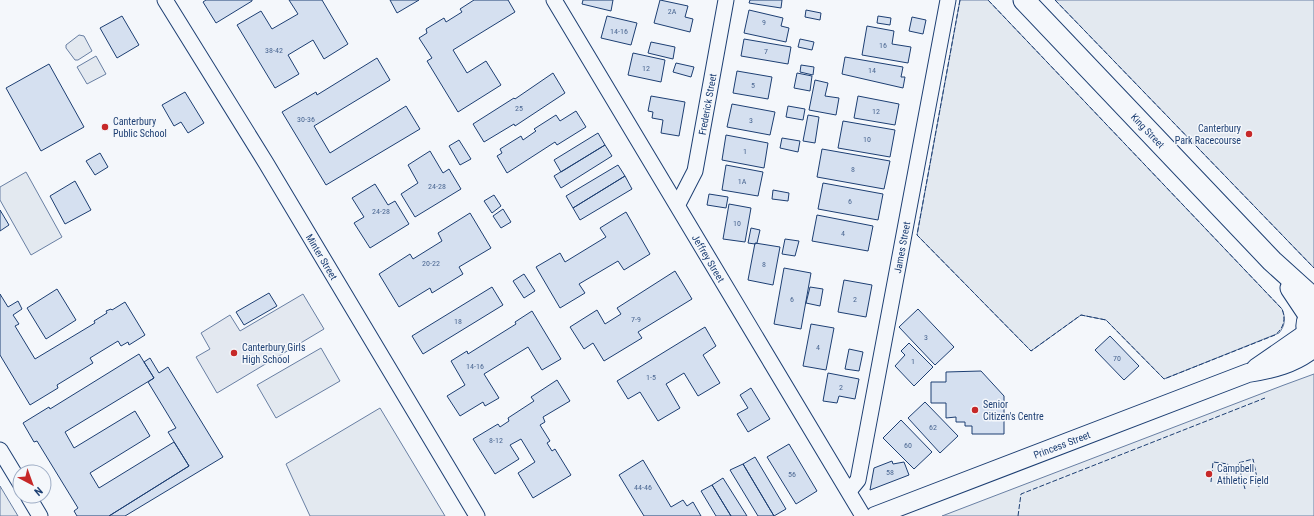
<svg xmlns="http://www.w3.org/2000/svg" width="1314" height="516" font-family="'Roboto Condensed',sans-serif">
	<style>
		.green { fill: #e3e9f0; stroke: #687fa3 }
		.parking { fill: #e3e8f0; stroke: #687fa3 }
		.building { fill: #d5e0f0; stroke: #1d3f73 }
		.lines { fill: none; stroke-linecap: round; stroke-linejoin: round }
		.minor-casing { stroke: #1d3f73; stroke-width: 17 }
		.tertiary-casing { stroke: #1d3f73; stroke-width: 20 }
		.secondary-casing { stroke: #1d3f73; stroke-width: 23 }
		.minor { stroke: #f4f7fb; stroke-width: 15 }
		.tertiary { stroke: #f4f7fb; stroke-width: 18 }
		.secondary { stroke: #f4f7fb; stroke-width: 21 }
		.fence { stroke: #1d3f73; stroke-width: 1; stroke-dasharray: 5 2; stroke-linecap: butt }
		.poi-dot { fill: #c62828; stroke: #f4f7fb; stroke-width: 1.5 }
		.labels { text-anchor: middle; stroke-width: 3; stroke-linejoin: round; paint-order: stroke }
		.number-label { font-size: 8px; fill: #4b6792 }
		.street-label { font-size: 10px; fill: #1d3f73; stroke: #f4f7fb }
		.poi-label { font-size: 10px; fill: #1d3f73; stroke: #f4f7fb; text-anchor: start }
	</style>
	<rect width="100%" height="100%" fill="#f4f7fb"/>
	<!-- green -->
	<path class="green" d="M960,0H988L1282,309C1286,318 1285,326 1279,333L1164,379L1106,320L1081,315L1031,351L917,235Z
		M1055,0H1314V268Z
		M79,35L84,36L92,51L78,60H75L66,48V45Z
		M96,56L106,74L87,84L77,67Z
		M26,172L62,237L31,255L0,200V187Z
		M321,348L340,381L276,418L257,385Z
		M1314,374V516H942L1284,385Z
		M380,408L445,516H310L286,464Z
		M0,486L18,516H0Z"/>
	<!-- parking -->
	<path class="parking" d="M303,294L324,329L217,393L196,357L210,349L201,333L230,315L240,331Z"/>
	<!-- building -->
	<path class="building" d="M206,0H252V1L216,23L203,2Z
		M289,0H322L348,44L324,59L313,40L288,55L299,74L275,88L237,25L261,11L272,29L298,14Z
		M390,0H419L397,13Z
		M474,0H508L515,12L453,50L467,73L486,61L501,85L458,112L427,61L432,58L419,38L427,33L426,29L444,18L446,22L462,12L460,9Z
		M583,0H613L611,11L582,4Z
		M660,0L688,6L685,17L693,19L690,32L654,23Z
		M750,0H782L781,8L749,3Z
		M749,10L783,18L781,26L789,28L786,42L744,33Z
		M806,10L821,13L820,20L805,17Z
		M122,16L139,45L117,58L100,28Z
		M607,16L637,23L631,45L601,38Z
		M878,16L891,18L890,25L877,23Z
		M912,17L926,20L923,34L909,31Z
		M867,26L894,31L892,44L911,47L908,63L862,55Z
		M744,39L791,47L788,64L741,56Z
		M800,39L814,42L812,50L798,47Z
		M651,42L675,47L673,59L648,53Z
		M633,53L665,60L661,82L628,75Z
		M845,57L903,67L901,77H905L903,88L842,74Z
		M377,58L390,80L314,126L330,153L406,106L420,129L326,185L282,112L316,92L317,95Z
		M676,63L694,67L691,77L673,72Z
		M49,64L84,127L41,151L6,88Z
		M801,65L814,67L813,75L800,72Z
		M737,71L772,77L768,99L733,93Z
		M553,73L565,93L515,126L514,124L484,142L473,124L514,98L515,99Z
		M797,73L812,76L810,91L794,88Z
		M815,80L828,83L825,96L839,98L836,115L809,110Z
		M185,92L204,123L188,133L181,122L174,126L162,105Z
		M651,96L685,102L679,136L661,133L663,120L652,118L653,112L648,111Z
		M858,96L899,104L895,125L854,118Z
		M732,104L775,112L770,135L727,127Z
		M788,106L805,109L803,120L786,117Z
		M576,111L586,127L557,145L555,142L507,173L497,156L502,153L500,149L521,136L523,140L536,131L534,129L556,115L560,121Z
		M808,115L819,117L815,143L803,141Z
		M843,121L895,130L890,157L838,148Z
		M598,133L605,145L561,172L554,160Z
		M726,135L768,143L764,168L722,160Z
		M782,138L800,141L798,152L780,148Z
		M459,140L471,159L460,165L449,146Z
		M605,145L612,156L561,188L554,176Z
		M822,149L890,161L884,189L817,177Z
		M430,151L443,173L449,169L461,189L415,217L401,194L418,183L408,165Z
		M100,153L108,167L95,175L86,161Z
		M618,165L625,176L573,208L566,196Z
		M726,165L763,172L758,196L722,190Z
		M625,176L632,189L580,220L573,208Z
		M75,181L91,210L65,224L50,196Z
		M823,183L883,194L878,220L818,209Z
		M375,184L388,205L395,201L409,224L370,248L354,223L364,217L352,198Z
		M773,190L789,193L788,201L772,199Z
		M709,194L728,197L726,208L707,205Z
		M494,195L501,206L492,213L484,201Z
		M729,204L751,208L745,242L723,239Z
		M503,209L511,222L501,228L493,216Z
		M0,210L9,225L0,231Z
		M626,212L650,254L624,270L618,261L579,284L585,293L560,308L536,267L560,253L565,262L606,237L600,228Z
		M470,213L491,248L459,267L463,274L432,293L430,288L399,307L379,274L410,254L413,259L442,241L438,233Z
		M817,215L873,226L868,251L812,241Z
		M751,228L760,230L757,243L755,244L748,243Z
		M785,239L799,241L795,256L782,254Z
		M755,243L780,247L773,285L748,280Z
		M784,268L811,273L801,329L774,324Z
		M675,271L692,299L638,332L642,338L604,361L593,343L584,349L570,327L597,310L605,324L621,314L617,308Z
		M524,274L535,291L524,298L513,281Z
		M844,280L872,285L866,317L838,312Z
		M492,287L503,305L423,354L412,336Z
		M810,287L823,289L820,306L806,303Z
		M57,289L76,320L46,339L27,308Z
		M269,293L277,306L244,325L236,312Z
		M0,294L8,307L18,301L22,309L13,315L19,324L15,326L35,359L95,323L94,321L107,313L106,311L111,309L112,310L125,302L145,335L129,345L128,342L121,346L118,341L90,358L93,363L57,385L58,388L30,405L0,355Z
		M918,309L954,347L935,365L899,327Z
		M532,311L561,359L542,370L528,347L484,374L499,398L485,406L483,402L460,416L447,396L465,385L451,361L467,351L468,354L516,324L515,322Z
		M811,324L834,328L826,370L803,366Z
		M705,327L716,346L703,355L720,383L698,396L684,373L666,384L680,408L658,421L640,392L628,399L617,381Z
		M1110,336L1139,366L1124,380L1095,350Z
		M909,343L933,367L914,386L895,366L905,355L901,351Z
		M849,349L863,352L859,371L845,369Z
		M139,354L154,378L65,432L74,448L135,411L150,436L90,473L99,488L174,442L189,466L109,516H77L74,511L78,508L37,441L34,442L23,423L49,407L50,409Z
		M150,358L159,373L168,367L223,457L125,516H109L189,466L168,432L176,428L148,382L154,378L144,362Z
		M981,371L1004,396V434H972V426H965V422H956V417L946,418V403H931V382H946V372Z
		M828,373L859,379L855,399L839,396L837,403L823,401Z
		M557,380L570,401L543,417L545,422L540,425L550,441L547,443L552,451L555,449L571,475L533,498L518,473L535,462L521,439L510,445L519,459L495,474L473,439L498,424L500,427L509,421L508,418L534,401L531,397Z
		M751,388L770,419L748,432L737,414L748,408L740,395Z
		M925,402L958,436L940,453L908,418Z
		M901,420L932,452L914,469L883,438Z
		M789,444L817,491L796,504L767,457Z
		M755,457L786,509L774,516L743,464Z
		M643,460L671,507L683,500L687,506L693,502L701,516H644L619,475Z
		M892,461L893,464L904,462L909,475L870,490L874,468Z
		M743,464L774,516H758L730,470Z
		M723,478L747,516H731L712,485Z
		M712,485L731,516H716L701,491Z"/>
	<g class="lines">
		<!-- minor casing -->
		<g class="minor-casing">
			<g id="minor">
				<path id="s1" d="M165,0L266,163L477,516"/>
				<path id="s2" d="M554,0L863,516"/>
				<path id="s3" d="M678,204L695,171L726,0"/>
				<path d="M0,450L20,483"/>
				<path id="s4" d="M849,491L858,480L948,0"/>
				<path d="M28,496L40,516"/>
			</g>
		</g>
		<!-- tertiary casing -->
		<g class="tertiary-casing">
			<g id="tertiary">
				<path d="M1256,368L1308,332"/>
				<path id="s5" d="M875,516L1248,373C1273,369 1294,364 1314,348"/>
			</g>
		</g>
		<!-- secondary casing -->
		<g class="secondary-casing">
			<g id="secondary">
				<path id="s6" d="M1024,0L1272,261L1314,299"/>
				<path d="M1291,288L1309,315"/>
				<path d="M1314,311C1305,320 1304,332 1314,340"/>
			</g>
		</g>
		<!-- minor -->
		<use href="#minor" class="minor"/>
		<!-- tertiary -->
		<use href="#tertiary" class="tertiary"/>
		<!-- secondary -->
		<use href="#secondary" class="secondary"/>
		<!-- fence -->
		<path class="fence" d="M960,0L917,235L1031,351L1081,315L1106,320L1164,379L1275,335C1284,328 1286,319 1282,309L988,0
			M1055,0L1314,268
			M1211,482L1213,462L1228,464L1226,484
			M1245,489L1238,463L1253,459L1259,487
			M1018,516L1021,494L1265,398"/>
	</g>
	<!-- markers -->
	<g class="poi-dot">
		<circle cx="105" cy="127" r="4"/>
		<circle cx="1249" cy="134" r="4"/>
		<circle cx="234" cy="353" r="4"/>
		<circle cx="975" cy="410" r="4"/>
		<circle cx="1209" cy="474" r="4"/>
	</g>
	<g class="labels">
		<!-- number labels -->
		<g class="number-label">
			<text x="672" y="14">2A</text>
			<text x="764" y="25">9</text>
			<text x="619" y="34">14-16</text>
			<text x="883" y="48">16</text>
			<text x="274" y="53">38-42</text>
			<text x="766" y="54">7</text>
			<text x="646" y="71">12</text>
			<text x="872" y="73">14</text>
			<text x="753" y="88">5</text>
			<text x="519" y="111">25</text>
			<text x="876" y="114">12</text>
			<text x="306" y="122">30-36</text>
			<text x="751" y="123">3</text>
			<text x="867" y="142">10</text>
			<text x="745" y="154">1</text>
			<text x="853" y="172">8</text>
			<text x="742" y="184">1A</text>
			<text x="437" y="189">24-28</text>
			<text x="850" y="204">6</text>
			<text x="381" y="214">24-28</text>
			<text x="737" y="226">10</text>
			<text x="843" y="236">4</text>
			<text x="431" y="266">20-22</text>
			<text x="764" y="267">8</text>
			<text x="792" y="302">6</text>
			<text x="855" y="302">2</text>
			<text x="636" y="322">7-9</text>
			<text x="458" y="324">18</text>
			<text x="926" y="340">3</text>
			<text x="818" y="350">4</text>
			<text x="1117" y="361">70</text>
			<text x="913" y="364">1</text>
			<text x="475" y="369">14-16</text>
			<text x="651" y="380">1-5</text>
			<text x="841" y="390">2</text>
			<text x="933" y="430">62</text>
			<text x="496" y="443">8-12</text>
			<text x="908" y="448">60</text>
			<text x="890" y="475">58</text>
			<text x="792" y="477">56</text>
			<text x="643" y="490">44-46</text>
		</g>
		<!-- street labels -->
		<g class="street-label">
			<text dy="4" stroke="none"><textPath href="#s3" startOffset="105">Frederick Street</textPath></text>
			<text dy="4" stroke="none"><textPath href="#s6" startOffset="180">King Street</textPath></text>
			<text dy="4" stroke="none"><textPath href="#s4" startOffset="251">James Street</textPath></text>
			<text dy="4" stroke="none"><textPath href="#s1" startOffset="301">Minter Street</textPath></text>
			<text dy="4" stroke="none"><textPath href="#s2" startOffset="301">Jeffrey Street</textPath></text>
			<text dy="4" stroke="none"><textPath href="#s5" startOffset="200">Princess Street</textPath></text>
		</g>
		<!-- poi labels -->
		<g class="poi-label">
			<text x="113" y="125">Canterbury<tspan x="113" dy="12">Public School</tspan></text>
			<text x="1241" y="132" text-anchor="end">Canterbury<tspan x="1241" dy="12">Park Racecourse</tspan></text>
			<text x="242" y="351">Canterbury Girls<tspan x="242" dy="12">High School</tspan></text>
			<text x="983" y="408">Senior<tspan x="983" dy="12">Citizen's Centre</tspan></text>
			<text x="1217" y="472">Campbell<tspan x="1217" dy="12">Athletic Field</tspan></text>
		</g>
	</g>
	<!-- north arrow -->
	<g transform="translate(32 484) rotate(139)"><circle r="19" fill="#f4f7fb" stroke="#9eadc5"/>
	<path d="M0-3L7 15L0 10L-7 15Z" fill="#c62828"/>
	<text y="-6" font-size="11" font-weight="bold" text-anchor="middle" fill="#1d3f73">N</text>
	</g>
</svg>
